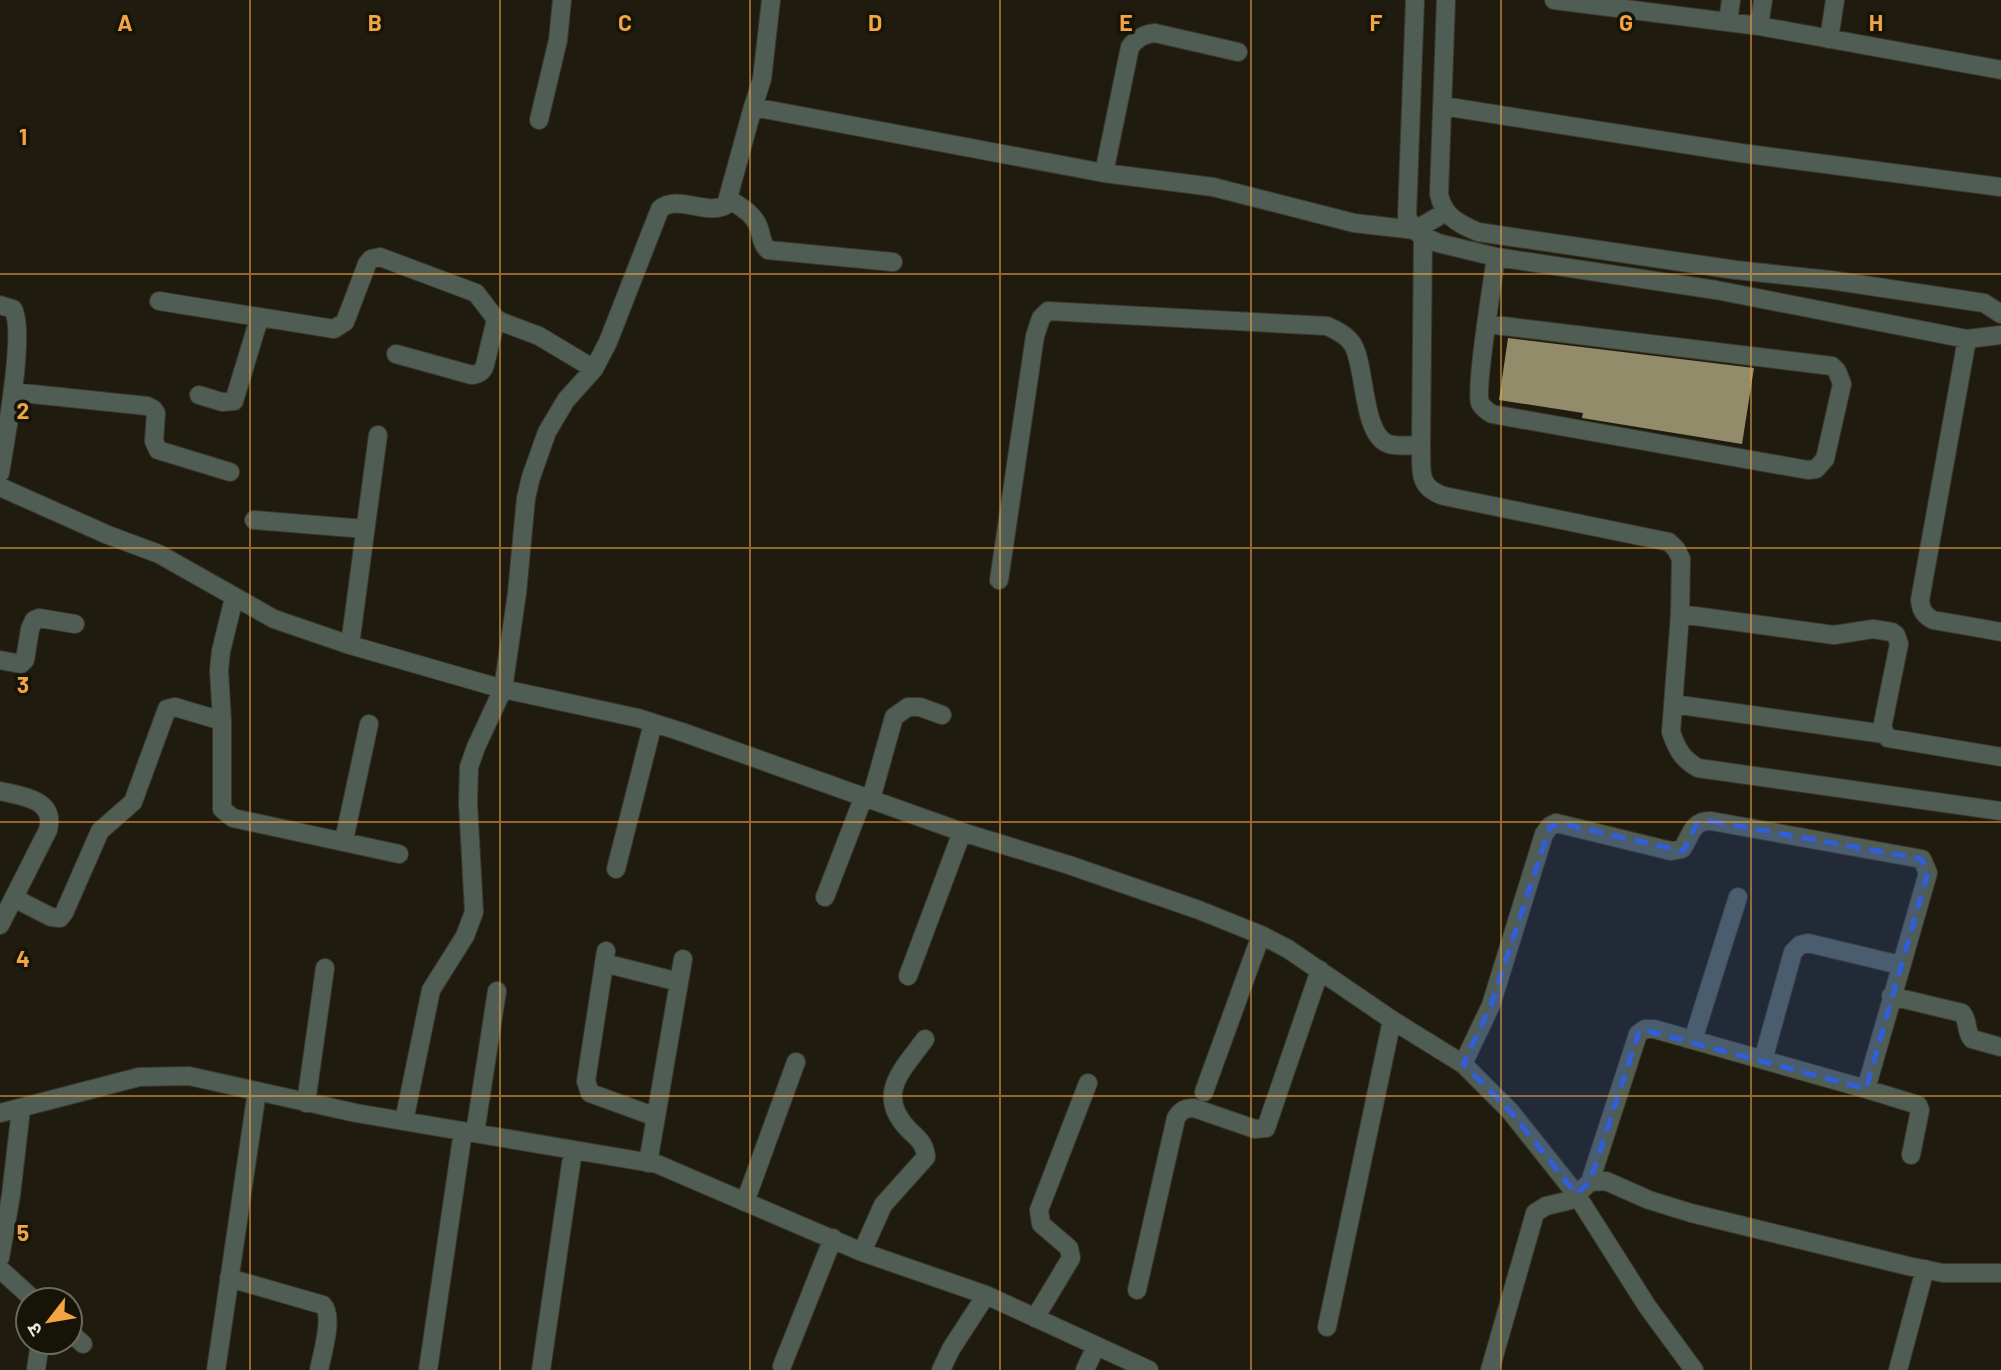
<svg xmlns="http://www.w3.org/2000/svg" width="2001" height="1370" font-family="Barlow,'Noto Sans Devanagari',sans-serif">
	<style>
		.building { fill: #938c6a }
		.lines { fill: none; stroke-linecap: round; stroke-linejoin: round }
		.minor-casing { stroke: #3c392c; stroke-width: 20 }
		.minor { stroke: #4f5d54; stroke-width: 18 }
		.marked { fill: #325ed9; fill-opacity: 0.2; stroke: #325ed9; stroke-width: 5; stroke-dasharray: 14 9; stroke-linejoin: round }
		.grid { fill: none; stroke: #f3a443; stroke-width: 2; stroke-opacity: 0.55 }
		.grid-label { font-size: 23px; text-anchor: middle; font-weight: bold; fill: #f3a443; stroke: #161307; stroke-width: 7; stroke-linejoin: round; paint-order: stroke }
	</style>
	<rect width="100%" height="100%" fill="#1f1c0f"/>
	<!-- building -->
	<path class="building" d="M1508,338L1754,368L1742,444L1582,418L1583,413L1499,400Z"/>
	<g class="lines">
		<!-- minor casing -->
		<g class="minor-casing">
			<path id="minor" d="M771,0L762,79L753,107L1104,173L1213,187L1354,223L1415,230L1446,212
				M1415,0L1407,216L1410,223L1419,234L1438,243L1496,257L1716,290L1967,339L2001,335
				M1446,0L1439,194C1443,216 1459,224 1478,232L1736,270L1830,280L1984,303L2001,314
				M1554,0L1759,26L2001,70
				M1728,22L1731,0
				M1759,26L1763,0
				M1829,39L1835,0
				M1443,106L1741,153L2001,187
				M539,120L558,40L562,0
				M1104,173L1130,47C1137,38 1144,34 1155,33L1238,52
				M729,199C741,207 754,214 759,228C762,237 761,243 768,250L893,262
				M1423,236L1421,445C1422,469 1416,487 1444,496L1669,542L1676,549L1681,559L1680,614L1671,732C1677,749 1682,759 1698,768L2001,811
				M159,301L334,329L345,322L367,264L371,259L380,257L476,293L496,319L502,322L539,336L594,369
				M0,305L13,309C26,332 5,442 0,473
				M1487,324L1832,366L1837,371L1842,384L1825,459L1816,469L1808,470L1492,414C1487,411 1483,408 1480,403C1475,389 1493,279 1496,257
				M1967,339L1920,600C1921,610 1924,615 1933,620L2001,632
				M396,354L472,375C479,374 483,372 485,365L496,319
				M13,392L147,406L153,409L156,413L154,441L158,450L230,472
				M199,395L222,402L234,401L259,319
				M0,487L108,535L159,554L274,619L350,645L503,689L638,718L682,732L962,832L1069,865L1199,910L1261,935L1288,949L1392,1020L1463,1064L1510,1111L1576,1194L1647,1306L1694,1370
				M254,520L365,529
				M999,580L1035,336L1041,318L1048,311L1327,326C1336,330 1347,335 1353,345C1366,367 1362,436 1389,444C1398,447 1412,445 1421,445
				M234,598L221,651L219,670L222,721V809L233,818L399,854
				M1680,614L1834,635L1873,629L1892,632L1896,635L1899,644L1882,728L1888,738L2001,757
				M350,645L378,435
				M0,660L21,664L25,660L30,629L34,620L39,618L75,624
				M1673,704L1884,734
				M0,791C22,796 56,799 48,830L0,925
				M871,799L894,717L908,707H920L942,715
				M344,840L369,724
				M616,869L653,723
				M825,897L864,796
				M14,898L51,917L60,918L64,913L100,831L133,802L167,709L175,707L222,721
				M606,951L586,1081L590,1093L656,1117
				M604,963L679,982
				M908,976L962,832
				M1891,996L1962,1013C1969,1021 1965,1031 1972,1039L2001,1047
				M1693,1040L1738,897
				M1763,1060L1793,952L1800,945L1808,943L1900,965
				M1463,1064L1491,1005L1544,834L1550,826L1556,823L1671,851L1682,849C1691,836 1692,820 1711,821L1922,859L1928,873L1866,1089L1654,1029H1645L1638,1034L1590,1182
				M1866,1089L1918,1105L1920,1110L1911,1155
				M1204,1092L1261,935
				M306,1103L325,968
				M0,1113L139,1077L189,1076L356,1113L657,1164L862,1252L986,1295L1149,1370
				M404,1121L431,990L465,936L474,912L468,803L469,767L476,747L503,689L517,593L526,498L531,477L547,432L566,400L594,369L608,342L660,209C678,194 706,216 726,205L753,107
				M475,1133L497,991
				M648,1163L683,959
				M745,1202L796,1062
				M862,1252L883,1205L926,1157C925,1144 918,1138 909,1130C874,1094 903,1070 925,1039
				M0,1258L11,1195L21,1109
				M0,1269L34,1300
				M229,1278L323,1305C334,1317 322,1354 319,1370
				M1137,1290L1176,1118C1181,1110 1185,1108 1194,1108L1255,1129L1266,1128L1320,970
				M1035,1318L1071,1258L1069,1248L1041,1224L1039,1210L1088,1083
				M1327,1327L1392,1020
				M70,1332L83,1344
				M782,1366L833,1238
				M36,1370L40,1342
				M216,1370L257,1091
				M428,1370L463,1131
				M541,1370L573,1150
				M941,1370L951,1349L986,1295
				M1085,1370L1096,1346
				M1490,1370L1535,1213L1546,1206L1571,1200L1590,1182L1606,1181L1649,1200L1691,1213L1908,1266L1943,1273H2001
				M1898,1370L1925,1269"/>
		</g>
		<!-- minor -->
		<use href="#minor" class="minor"/>
	</g>
	<!-- marked area -->
	<path class="marked" d="M1711,821L1922,859L1928,873L1866,1089L1640,1029L1590,1182L1576,1194L1510,1111L1463,1064L1491,1005L1550,826L1564,824L1683,851L1697,823Z"/>
	<!-- grid -->
	<path class="grid" d="M250,0V1370M500,0V1370M750,0V1370M1000,0V1370M1251,0V1370M1501,0V1370M1751,0V1370M0,274H2001M0,548H2001M0,822H2001M0,1096H2001"/>
	<g class="grid-label">
		<text x="125" y="31">A</text>
		<text x="375" y="31">B</text>
		<text x="625" y="31">C</text>
		<text x="875" y="31">D</text>
		<text x="1126" y="31">E</text>
		<text x="1376" y="31">F</text>
		<text x="1626" y="31">G</text>
		<text x="1876" y="31">H</text>
		<text x="23" y="145">1</text>
		<text x="23" y="419">2</text>
		<text x="23" y="693">3</text>
		<text x="23" y="967">4</text>
		<text x="23" y="1241">5</text>
	</g>
	<!-- north arrow -->
	<g transform="translate(49 1321) rotate(239)"><circle r="33" fill="#161307" stroke="#6b695e" stroke-width="2"/>
	<path d="M0-5L12 26L0 18L-12 26Z" fill="#f3a443"/>
	<text y="-10" font-size="19" font-weight="bold" text-anchor="middle" fill="#ebe9e0">उ</text>
	</g>
</svg>
